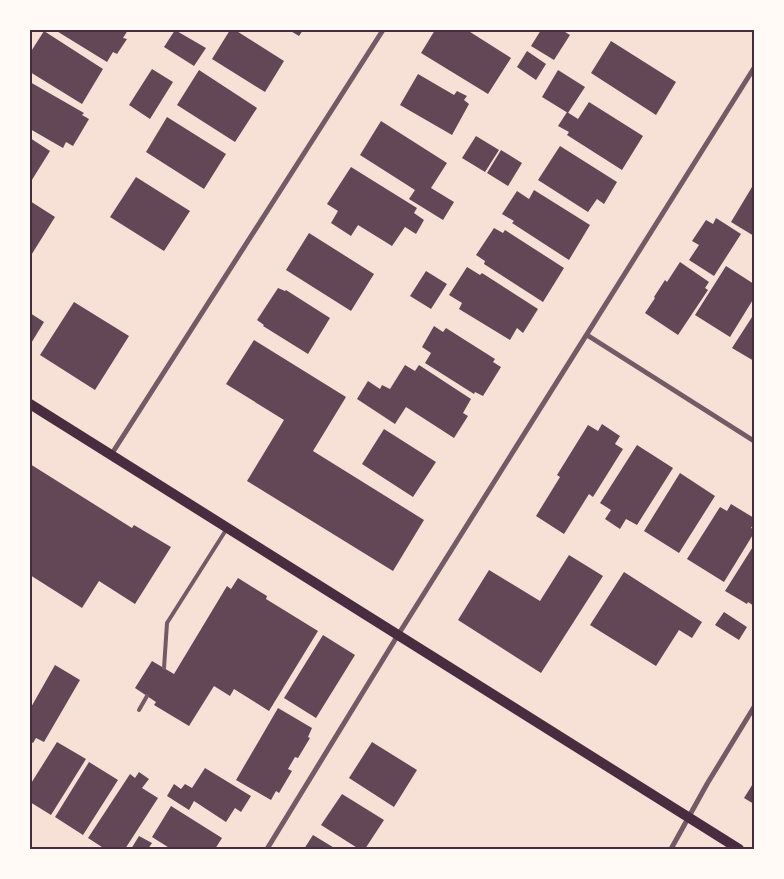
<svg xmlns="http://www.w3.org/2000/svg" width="784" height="879" font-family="Mulish,sans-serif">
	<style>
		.building { fill: #644757 }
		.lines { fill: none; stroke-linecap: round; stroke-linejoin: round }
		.service { stroke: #755966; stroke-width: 4 }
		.minor { stroke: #755966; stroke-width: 5 }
		.secondary { stroke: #4a2c40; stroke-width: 10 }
		.neatline { fill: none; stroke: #4a2c40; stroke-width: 2 }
	</style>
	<rect width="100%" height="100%" fill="#f7e1d7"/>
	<!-- building -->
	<path class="building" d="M55,30H128L123,38L127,39L117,54L113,52L107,62Z
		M175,30L206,48L194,66L164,47Z
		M230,30H235L284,61L265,92L212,59Z
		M289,30H303L299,36Z
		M435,30H467L511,58L488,94L421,53Z
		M541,30H562L570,35L554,60L531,46Z
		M44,31L103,69L82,104L30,72V53Z
		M611,41L676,82L656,115L591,73Z
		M527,51L546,64L536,80L517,67Z
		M152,69L173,82L150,119L129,105Z
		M199,70L257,108L235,142L177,105Z
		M558,70L585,87L568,113L542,97Z
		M418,74L454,95L457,91L467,96L464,100L469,104L452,135L400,105Z
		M30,82L84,113L82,115L89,119L73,146L66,142L63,148L30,129Z
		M589,102L643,136L622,170L567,135L569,132L558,126L567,112L578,119Z
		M167,117L226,154L204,189L146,152Z
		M381,121L447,163L431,188L454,202L443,220L409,199L415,190L360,155Z
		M476,136L499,150L485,172L462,158Z
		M30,138L50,151L30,183Z
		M560,146L617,182L604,204L597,199L588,212L538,180Z
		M501,150L522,163L508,186L487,173Z
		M351,167L417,208L414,213L424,220L416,234L405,227L392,246L358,225L351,236L331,223L338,211L327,204Z
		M136,177L190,211L164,251L110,217Z
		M752,187L754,188V236L731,222Z
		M534,190L590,225L569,260L512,223L514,221L502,214L517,191L529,199Z
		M30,201L55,217L30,257Z
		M716,218L741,234L714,276L689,260L699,245L692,241L706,220L713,224Z
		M494,228L503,233L505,230L564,268L543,302L484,264L485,261L476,255Z
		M309,233L374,274L351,311L286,270Z
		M680,262L709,282L705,288L708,290L678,335L645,313L655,298L654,297L665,280L667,282Z
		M726,266L754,284V298L730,337L695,315Z
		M467,267L480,275L482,273L538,309L523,333L517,328L510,340L459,309L462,303L449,295Z
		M426,271L447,284L431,309L410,296Z
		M278,288L285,291L286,290L330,318L308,354L263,326L264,325L257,320Z
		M74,302L129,336L95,390L40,355Z
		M30,313L44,322L30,345Z
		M754,314V361L732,348Z
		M434,326L443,332L446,328L495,359L493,362L501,367L483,396L475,392L474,394L425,363L431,353L422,347Z
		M254,340L346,397L313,451L424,520L393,571L247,481L284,420L226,384Z
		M405,365L415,371L419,365L471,399L463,413L468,416L454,438L406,407L395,424L357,399L368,381L380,389L382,385L390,389Z
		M602,424L620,436L615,444L623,449L593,497L589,494L564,534L536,516L560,477L557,475L588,425L598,431Z
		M384,429L436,462L413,497L362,464Z
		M637,445L673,468L637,525L626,519L620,529L605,519L611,510L600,503Z
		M30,464L132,528L134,525L171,547L135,604L99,581L82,608L30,575Z
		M680,473L715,496L679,553L644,531Z
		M731,504L754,518V523L751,528L754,529V533L724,582L687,559L720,507L727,511Z
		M754,545V606L748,602L747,604L725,591Z
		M569,555L603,576L541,673L458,620L489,570L540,601Z
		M624,572L702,622L692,638L679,630L656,666L590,625Z
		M238,578L267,596L266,599L318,631L269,711L234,689L230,696L214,686L189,726L154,705L156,702L135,688L152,661L174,674L227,586L231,589Z
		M724,612L747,627L739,640L715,625Z
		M323,635L355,655L316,718L284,698Z
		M55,665L80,680L44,742L36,738L33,743L30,741V709Z
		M278,708L312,728L308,737L310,738L298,758L295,757L288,769L292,771L279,793L276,791L271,800L236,780Z
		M57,742L86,759L51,815L30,802V785Z
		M372,742L417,770L394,807L349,778Z
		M89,762L118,780L83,835L55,817Z
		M205,768L251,796L241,812L235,808L226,822L194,801L189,810L167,796L174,784L181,789L185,784L192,788Z
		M139,772L149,779L142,788L158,798L125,849H105L88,838L130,774L135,778Z
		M754,782V804L744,798Z
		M342,794L384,820L365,849H359L321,825Z
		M171,806L222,838L215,849H171L152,837Z
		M313,835L336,849H304Z
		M139,836L152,843L148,849H131Z"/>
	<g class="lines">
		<!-- service -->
		<path class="service" d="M164,668L167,623L226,530
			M139,710L147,696"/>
		<!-- minor -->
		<path class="minor" d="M587,335L754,441
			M111,455L383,30
			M267,849L398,635L754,68
			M671,849L707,784L754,707"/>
		<!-- secondary -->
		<path class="secondary" d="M30,404L739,849"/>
	</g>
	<!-- border -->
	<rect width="784" height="879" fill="none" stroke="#fffaf5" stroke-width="62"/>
	<rect x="31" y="31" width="722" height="817" class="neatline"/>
</svg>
